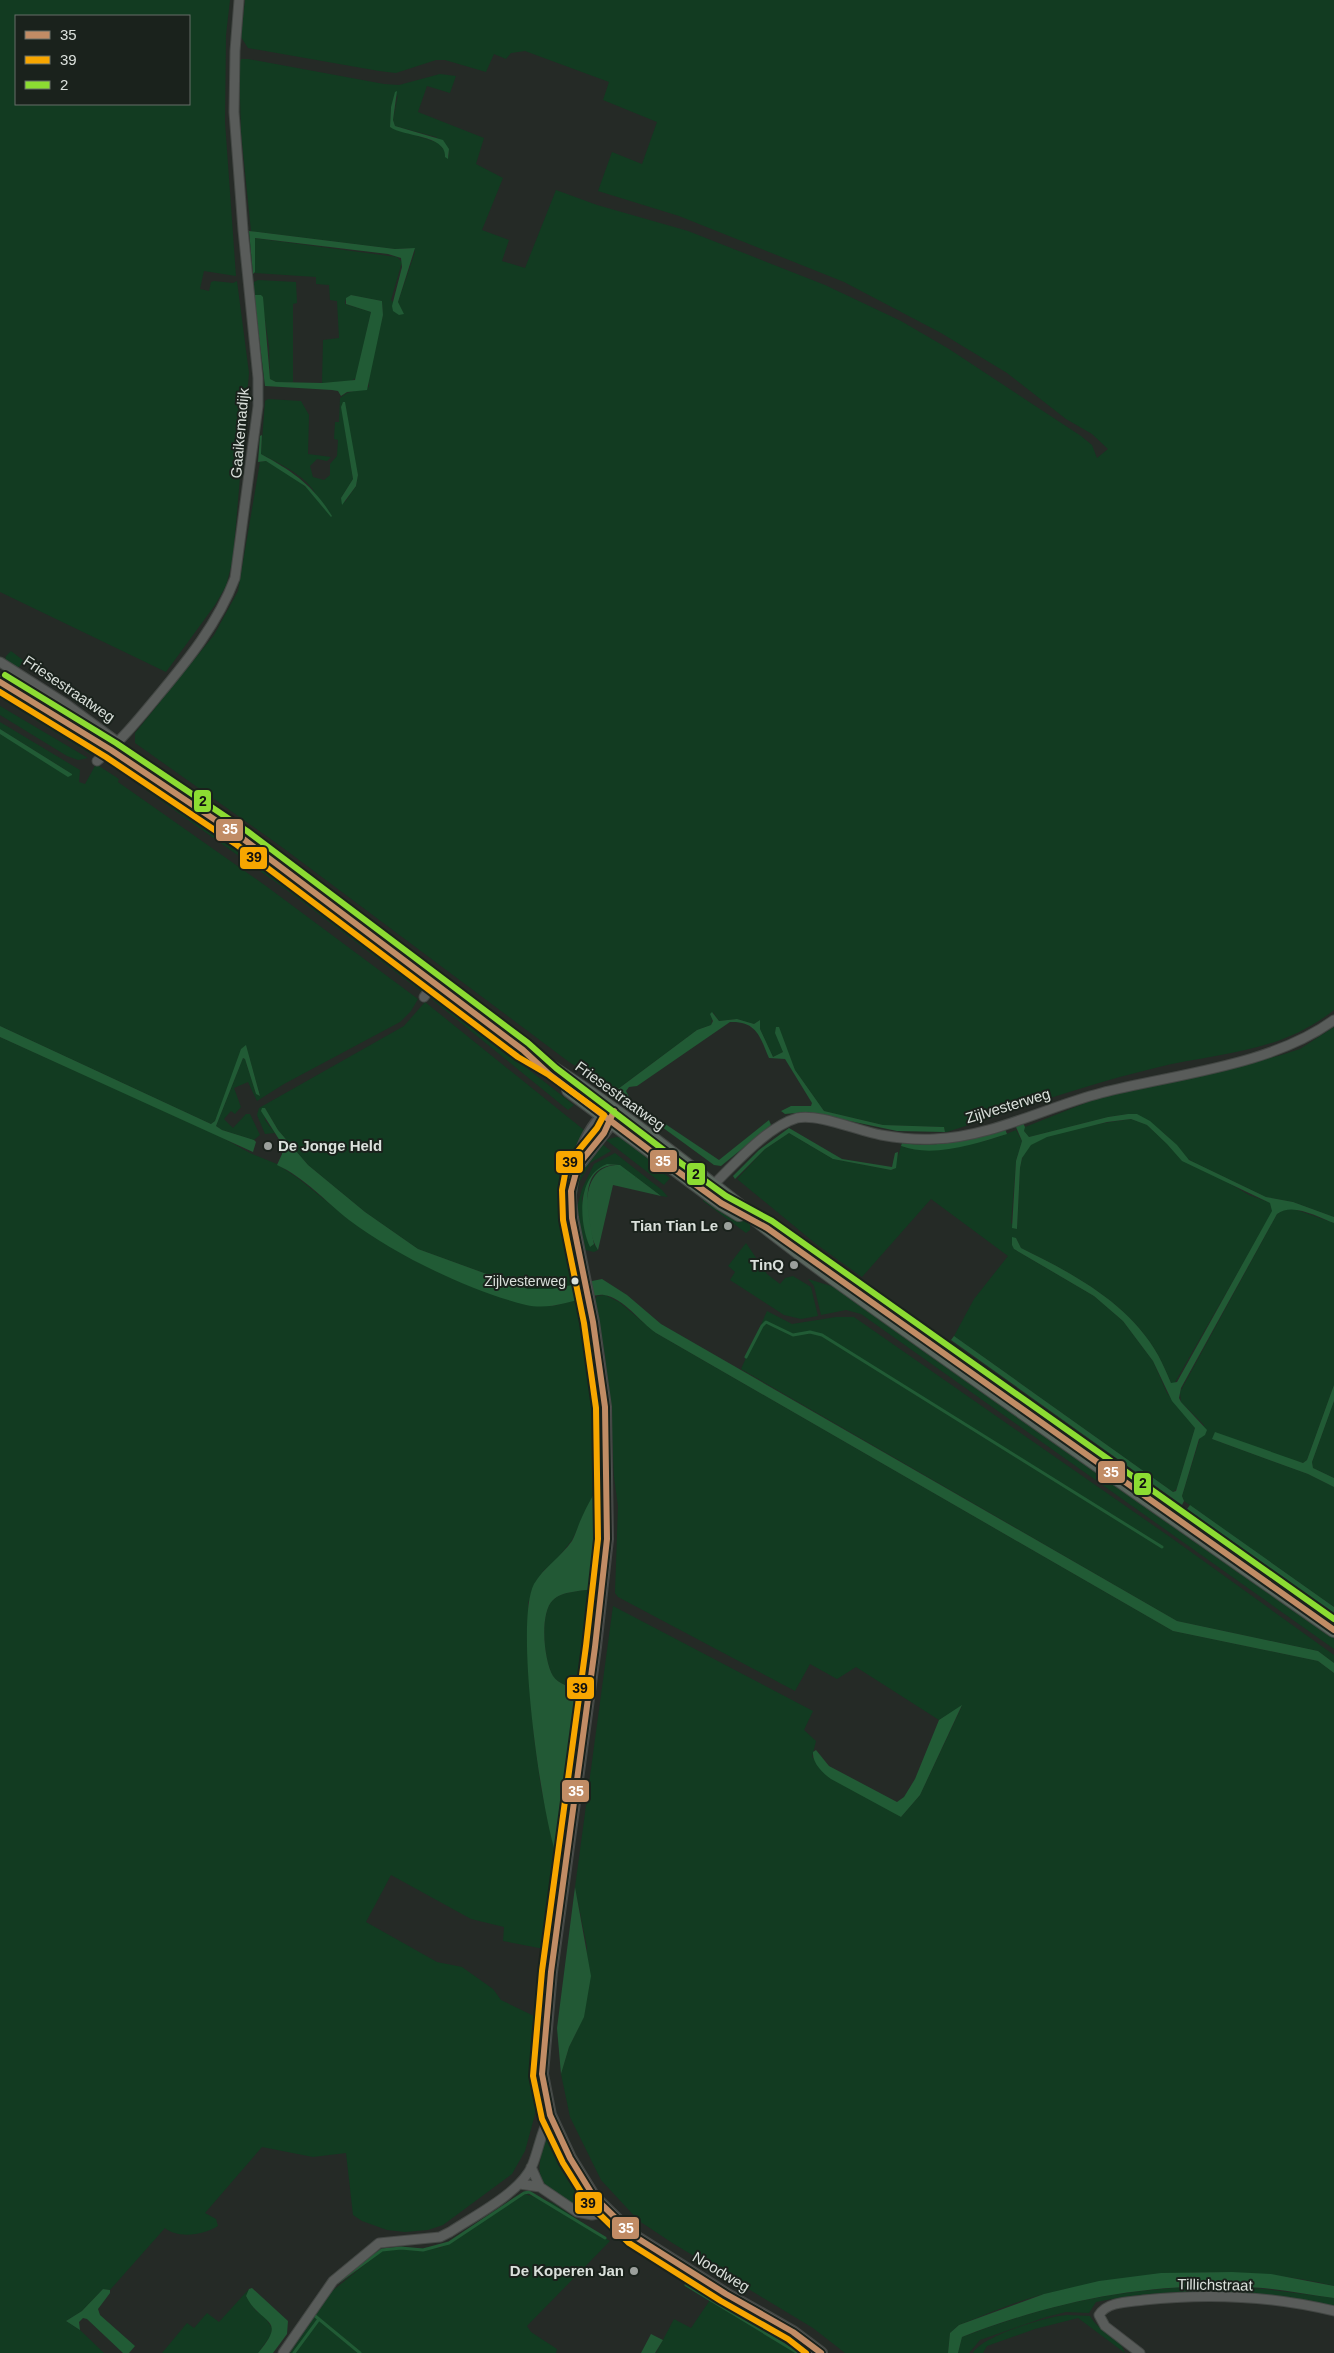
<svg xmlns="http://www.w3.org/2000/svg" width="1334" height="2353" font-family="Helvetica,sans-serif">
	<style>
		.green { fill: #123b21; fill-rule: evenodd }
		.forest { fill: #225935 }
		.water { fill: #215b35 }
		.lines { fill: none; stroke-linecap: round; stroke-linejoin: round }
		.stream { stroke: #215b35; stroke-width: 3 }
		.street-casing { stroke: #434744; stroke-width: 11 }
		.secondary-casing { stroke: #434744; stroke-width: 14 }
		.primary-casing { stroke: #434744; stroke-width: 16 }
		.street { stroke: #595c5a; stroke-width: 9 }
		.secondary { stroke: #595c5a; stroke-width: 11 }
		.primary { stroke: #59655d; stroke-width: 14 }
		.bus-1-casing { stroke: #1a221c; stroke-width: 10 }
		.bus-2-casing { stroke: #1a221c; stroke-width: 10 }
		.bus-3-casing { stroke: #1a221c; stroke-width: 10 }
		.bus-1 { stroke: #c18c65; stroke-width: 6 }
		.bus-2 { stroke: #f7a600; stroke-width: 6 }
		.bus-3 { stroke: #8cdc32; stroke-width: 6 }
		.poi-dot { fill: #9ba09c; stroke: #1a221c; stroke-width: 2 }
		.bus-dot { fill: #dae0db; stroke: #1a221c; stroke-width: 2 }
		.labels { text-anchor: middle; stroke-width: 4; stroke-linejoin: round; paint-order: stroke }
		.bus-label { font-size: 14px; fill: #dae0db; stroke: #1a221c; text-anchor: end }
		.street-label { font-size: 15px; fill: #dae0db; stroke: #1a221c }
		.poi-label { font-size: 15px; font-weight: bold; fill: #dae0db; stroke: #1a221c; text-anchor: end }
		.line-badge { stroke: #1a221c; stroke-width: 2 }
		.badge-label { font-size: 14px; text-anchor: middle; font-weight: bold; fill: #fff }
		.pale-badge-label { font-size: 14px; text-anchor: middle; font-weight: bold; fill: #111 }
	</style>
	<rect width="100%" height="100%" fill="#252a26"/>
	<!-- green -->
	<path class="green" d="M0,0H230L226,35L225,122L236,276L204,271L200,289L209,291L211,282L214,281L233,283L237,281L249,373L233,559L226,586L215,605L166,672L0,592ZM189,16V104H16V16Z
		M245,0H1334V1010C1278,1054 1221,1052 1155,1068C1084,1085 1016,1110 947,1132H945L944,1127L883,1125L824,1111L795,1070L778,1027L783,1052L773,1057L760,1029V1020L754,1024L737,1019L719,1021L713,1012L711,1025L697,1030L615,1091L569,1062L279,845L135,743V733L214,635L238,591L260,462L266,461C285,471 305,483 318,500C312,478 280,464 261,454L265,401L268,399L301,401L309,415L308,454L331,457L327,461L317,459L310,466L313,477L324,480L330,475V464L337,456L338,440L334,439L335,422H339L340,398L347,393L369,387L368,378L383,315L382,301L351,295L345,301V304L371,312L356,378L351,381L322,383L323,340L339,338L337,301L330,300L329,285L316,284V277L255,273L254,238L397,257L402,262L391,300L399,308L398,302L415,252L414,248L395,249L251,231L241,132L239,64L241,59H248L384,84L399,85L440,74L456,76L450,93L427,86L418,112L484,138L476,164L503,178L482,230L509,240L502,261L525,268L556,190L597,205L688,231L825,285L901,321L949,349L1081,436L1092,445L1097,458L1108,449L1092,434L1066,419L1007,373L941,333L844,282L679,216L598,191L612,152L642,164L657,122L603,100L609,82L525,51L511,53L506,59L494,54L486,72L445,60H436L396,73L379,71L248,48L241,37ZM398,94L393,120L395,126L436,137L449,149V157L439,143L390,127L391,107ZM341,403L358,475L356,486L345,502L341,498L353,479Z
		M258,280L296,282L297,303L293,304V382H276L270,379L269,346L261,295H254V282Z
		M11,651L24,661L18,668L5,661L6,656Z
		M0,688L95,748L92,755L0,698Z
		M0,706L88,758L78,760L67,756L0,715Z
		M0,722L80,770L79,782L85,784L96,764L119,779L118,782L266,886L418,999L411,1011L400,1022L284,1084L257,1101L248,1082L234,1088L241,1107L235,1114L231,1111L224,1119L233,1128L246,1114H250L260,1135L254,1140L222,1130L216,1126L243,1058L245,1059L256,1094L260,1096L246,1046L215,1121L211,1124L0,1026V734L72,774L0,729Z
		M135,774C235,838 329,910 424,982L425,986L422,992L284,888L129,778Z
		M437,993L463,1012L491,1040L574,1105L568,1110L429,997Z
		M425,1002L584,1130L566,1184V1216L577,1284L551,1289H528L418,1249L365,1212L308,1165L278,1130L265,1108V1120L275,1133L265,1134L257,1115L259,1108L404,1026Z
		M1334,1027V1217L1293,1202L1266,1197L1189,1160L1165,1134L1128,1114L1108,1117L1029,1137L1024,1131L1025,1127L1098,1098L1278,1056L1300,1049Z
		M0,1037L216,1134L250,1153L277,1164L299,1179L350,1220L424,1265L465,1283L527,1305L553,1306L580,1299L595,1376L600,1415V1483L572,1540L554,1563L544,1570L535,1584L528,1603L529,1678L534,1737L541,1788L557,1857L544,1949L503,1941L504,1927L471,1919L391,1875L366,1922L437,1962L462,1967L493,1989L501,2000L534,2016L530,2053L531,2084L537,2107L525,2151L512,2174L443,2225L428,2230L405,2232L387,2230L362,2221L353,2215L346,2153L313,2157L262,2147L205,2213L216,2219L218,2226C204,2235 178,2239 165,2228L110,2290L103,2289L82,2311L66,2321L80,2330L104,2353H0Z
		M1131,1119L1147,1125L1175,1151L1249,1195L1271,1203L1273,1211L1174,1384L1171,1383C1167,1374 1163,1364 1158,1355C1129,1303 1072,1273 1021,1248L1016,1238L1014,1249L1094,1296L1123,1321L1153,1361L1167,1393L1193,1423L1195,1428L1177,1488L1173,1492L954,1336L974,1299L1008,1256L931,1199L862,1277L816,1244L737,1179L765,1149L789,1133L833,1159L891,1170L894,1169L901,1146L907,1148C946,1148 981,1146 1016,1130L1022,1141L1016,1161L1011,1223L1017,1229L1020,1168C1022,1160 1023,1152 1029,1146C1045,1132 1108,1122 1131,1119Z
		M616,1137C633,1137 642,1154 654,1164L653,1165L670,1178L664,1185L606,1140Z
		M602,1144L611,1151L590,1163L580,1181L576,1196L580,1175Z
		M615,1153L662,1190L668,1197L661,1196L620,1165L607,1164L591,1176L582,1198L589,1245L591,1247L593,1243L598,1250L594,1252L585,1250L582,1246L576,1211L582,1189L594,1164Z
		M704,1196L750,1224V1230L746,1233L703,1201Z
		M1285,1209H1294L1334,1223V1385L1307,1460L1303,1463L1212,1439L1308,1474L1334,1487V1607L1184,1501L1182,1496L1204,1425L1181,1402L1180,1392L1277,1214Z
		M746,1243L767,1274L780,1284L785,1278L793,1276L811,1287L818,1316L801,1319L784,1315L730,1280L735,1272L728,1266Z
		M808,1279L841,1289L1334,1638V1649L861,1314L846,1310L821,1315L814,1286Z
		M605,1295L619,1302L656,1333L1173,1631L1318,1661L1334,1673V2286C1238,2263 1140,2271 1045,2294C1016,2301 987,2314 959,2325L950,2333L948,2353H845L813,2328L674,2244L639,2221L601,2180L570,2117L561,2074L569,2047L578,2029L587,1947L575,1887L613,1606L813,1711L804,1730L816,1741L812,1757L901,1817L920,1795L962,1706L939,1720L856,1667L837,1679L810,1664L795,1691L618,1597L615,1593L618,1506L614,1477L611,1412L605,1356L594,1301L597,1296Z
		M767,1311L792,1324L836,1317H854L1173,1539L1334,1655V1663L1318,1651L1177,1621L741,1369Z
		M1334,1401V1478L1313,1468L1312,1462Z
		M594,1589L580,1690C571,1687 558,1684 553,1676C544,1661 539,1613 553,1600C562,1591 582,1591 594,1589Z
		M548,2133L564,2166L591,2205L584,2208C538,2187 531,2180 548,2133Z
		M525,2194L553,2203L610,2241L527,2326L531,2332L557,2349L556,2353H290L331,2292L384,2249L440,2248Z
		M1226,2286L1264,2289L1334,2298V2306C1255,2289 1176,2286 1096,2302L1089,2313L1066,2312L1046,2317L980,2340L969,2353H958L962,2337C1054,2302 1127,2287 1226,2286Z
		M249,2289L246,2296L256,2311L264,2316L272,2328L271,2335L258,2353H162L187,2323L194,2328L207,2313L219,2322Z
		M710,2300L794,2349L798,2353H656L674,2319L691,2328Z
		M1067,2315L1090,2316C1098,2332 1120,2335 1125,2353L1078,2318L1035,2329L987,2346L983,2353H973C982,2336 1048,2316 1067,2315Z"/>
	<!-- forest -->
	<path class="forest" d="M616,1165L635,1178L636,1177L661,1196L613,1185L598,1250C584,1228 577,1167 616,1165Z
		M600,1483L594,1589C582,1591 562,1591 553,1600C539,1613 544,1661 553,1676C558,1684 571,1687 580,1690L557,1857C541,1813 514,1622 534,1584C544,1567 561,1557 572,1541C576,1534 578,1525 582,1517C587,1505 594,1494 600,1483Z
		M575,1887L591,1976L584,2017L569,2047L561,2074L557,2028Z
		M651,2334L663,2340L655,2353H641Z"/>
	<!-- water -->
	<path class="water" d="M397,91L393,120L395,126L443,140L449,149L448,159L445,157C447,135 404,137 390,127L391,107L395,92Z
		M249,231L395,249L415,248L398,302L404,314L399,315L393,311L392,306L402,267L401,258L388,254L255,238V272L253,274Z
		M254,295H261L263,297L270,379L276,382L322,383L355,380L371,312L346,304V298L351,295L382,301L383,315L367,390L347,392L341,396L338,391L332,390L265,386Z
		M343,402H345L358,475L356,486L342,505L341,498L353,479L341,407Z
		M262,435L261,454C292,471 313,485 332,516L331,517L305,486L266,461L258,462L260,436Z
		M0,729L72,774V775L68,777L0,734Z
		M712,1012L719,1021L737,1019L754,1024L760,1020V1029L773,1057L783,1052L775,1033L776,1027H779L795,1070L824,1111L883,1125L944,1127L945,1132L897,1131L807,1112L785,1114L781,1111L791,1106H811L812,1103L785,1059L769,1058C760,1037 757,1021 730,1022L637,1086L629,1087L626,1091L631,1101L719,1160L769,1120L771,1125L721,1166L714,1165L614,1092L697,1030L711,1025L713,1021L710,1014Z
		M0,1026L211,1124L215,1121L241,1049L246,1045L260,1096L256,1094L245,1059L243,1058L216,1126L222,1130L254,1140L256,1142L253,1152L0,1037Z
		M265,1108L278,1130L308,1165L365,1212L418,1249L528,1289H552L602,1279L627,1295L661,1324L1177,1621L1318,1651L1334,1663V1673L1318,1661L1173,1631L656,1333C640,1322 624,1298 604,1295C600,1294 594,1296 589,1297C568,1302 548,1310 526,1305C470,1291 395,1255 349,1220C326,1202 304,1177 277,1165L282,1154V1144L261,1111L262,1108Z
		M1128,1114H1137L1150,1121L1177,1145L1189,1160L1266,1197L1293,1202L1334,1217V1223C1317,1217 1293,1202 1277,1214L1181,1388L1179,1398L1181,1402L1207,1430L1205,1435L1199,1439L1182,1496L1184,1501L1182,1505L951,1340L954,1336L1173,1492L1176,1491L1195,1428L1172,1401L1153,1361L1123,1321L1094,1296L1014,1249L1012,1245V1237L1016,1238L1021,1248C1072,1273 1129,1303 1158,1355C1163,1364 1167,1374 1171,1383L1177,1382L1272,1211L1270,1203L1182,1161L1167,1144L1147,1125L1131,1119L1107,1122L1047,1137L1031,1145L1022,1158L1020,1168L1017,1229L1012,1228L1016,1161L1022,1141L1016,1127L1023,1123L1025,1127L1024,1131L1029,1137L1108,1117Z
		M789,1128L842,1159L892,1167L895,1153L898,1152L896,1168L891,1170L833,1159L789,1133L765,1149L735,1179L733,1176L759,1150Z
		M1005,1129L1007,1134C975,1144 933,1158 901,1146L902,1143C941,1148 968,1140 1005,1129Z
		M607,1164L620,1165L636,1177L635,1179L615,1165C575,1167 589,1219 594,1244L590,1247C579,1223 576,1176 607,1164Z
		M1334,1385V1401L1312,1462L1313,1468L1334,1478V1487L1308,1474L1212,1439L1215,1432L1303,1463L1307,1460Z
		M1190,1505L1334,1607V1614L1187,1509Z
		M962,1705L920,1795L901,1817L831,1779C823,1773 812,1763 813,1752L816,1750L829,1766L897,1802L904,1797L915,1779L939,1720Z
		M1232,2272L1271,2274L1334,2286V2298C1310,2295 1286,2290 1263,2288C1158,2280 1059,2299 962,2337L958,2353H948L950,2333L959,2325L1044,2294L1099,2281L1161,2273Z
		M252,2288L288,2321L287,2334L273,2353H258C289,2317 260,2325 246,2296L249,2289Z
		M103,2289L110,2290V2293L98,2309L100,2315L135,2346L129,2353H123L87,2319L83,2318L79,2322L80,2330L66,2321L82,2311Z"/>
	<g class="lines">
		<!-- stream -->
		<path class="stream" d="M746,1357L762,1326L766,1322L793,1335L810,1332L822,1335L1162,1547
			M338,2282L382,2250L401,2248L423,2250L449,2243L524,2193L529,2192L605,2238
			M686,2285L798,2353
			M315,2313L314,2315L360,2353
			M294,2353L319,2319"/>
		<!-- street casing -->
		<g class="street-casing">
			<path id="street" d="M0,662L66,704L119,743
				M97,761C120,742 138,720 157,697C188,660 218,623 235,578L258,406V378L243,230L234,112L235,51L239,0
				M424,997L434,983
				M709,1189C732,1167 766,1127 797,1118C818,1113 858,1131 881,1135C898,1138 917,1140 934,1139C992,1137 1046,1107 1101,1093C1175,1074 1271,1066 1334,1020
				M531,2167L540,2187
				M520,2184L540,2187L577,2212L592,2215L608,2212
				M283,2353L333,2281L379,2243L440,2237L450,2232C474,2216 520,2193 532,2166C539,2149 541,2132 550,2115
				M1140,2353L1105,2326L1099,2315C1107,2301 1131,2302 1144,2300C1208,2293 1272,2296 1334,2311"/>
		</g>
		<!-- secondary casing -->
		<g class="secondary-casing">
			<path id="secondary" d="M610,1112C588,1121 572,1172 570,1194C570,1202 571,1210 572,1218L593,1322L605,1407L607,1539L595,1647L551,1972L542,2074L550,2115L570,2158L594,2197L634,2236L726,2294L793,2332L821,2353
				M581,1162L612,1122L613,1113"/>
		</g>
		<!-- primary casing -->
		<g class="primary-casing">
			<path id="primary" d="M0,682L111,750L242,838L523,1050C633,1116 730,1203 834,1278C1000,1397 1167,1513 1334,1630
				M569,1090L721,1203L739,1214"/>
		</g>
		<!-- street -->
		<use href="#street" class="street"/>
		<!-- secondary -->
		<use href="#secondary" class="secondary"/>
		<!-- primary -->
		<use href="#primary" class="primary"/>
		<!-- bus-1 casing -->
		<g class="bus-1-casing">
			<path id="bus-1" d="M0,682L111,750L242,838L523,1050L550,1075L677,1171L721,1203L767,1228L1334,1630
				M614,1111L604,1133L578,1165L571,1191L572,1218L593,1322L605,1407L607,1539L595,1647L551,1972L542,2074L550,2115L570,2158L594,2197L634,2236L726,2294L793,2332L821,2353"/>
		</g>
		<!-- bus-2 casing -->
		<g class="bus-2-casing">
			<path id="bus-2" d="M0,692L106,757L237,845L518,1057L549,1075L604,1115L597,1128L570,1161L565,1174L562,1190L563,1220L584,1323L596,1408L598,1539L586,1646L542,1971L533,2076L542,2119L563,2163L588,2203L629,2243L721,2301L788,2339L806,2353"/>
		</g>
		<!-- bus-3 casing -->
		<g class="bus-3-casing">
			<path id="bus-3" d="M5,675L116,743L247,831L528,1043L556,1068L682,1164L726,1196L772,1221L1334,1619"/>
		</g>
		<!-- bus-1 -->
		<use href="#bus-1" class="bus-1"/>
		<!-- bus-2 -->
		<use href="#bus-2" class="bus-2"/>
		<!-- bus-3 -->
		<use href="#bus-3" class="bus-3"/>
	</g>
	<!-- markers -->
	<g class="poi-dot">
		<circle cx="268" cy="1146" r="5"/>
		<circle cx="728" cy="1226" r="5"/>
		<circle cx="794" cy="1265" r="5"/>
		<circle cx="634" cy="2271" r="5"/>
	</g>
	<circle class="bus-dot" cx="575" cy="1281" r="4.5"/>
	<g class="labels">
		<!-- bus labels -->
		<g class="bus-label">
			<text x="566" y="1286">Zijlvesterweg</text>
		</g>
		<!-- street labels -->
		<g class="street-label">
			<text transform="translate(240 433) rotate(-85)" y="5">Gaaikemadijk</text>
			<text transform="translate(69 689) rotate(34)" y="5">Friesestraatweg</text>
			<text transform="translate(620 1096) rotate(36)" y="5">Friesestraatweg</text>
			<text transform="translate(1008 1106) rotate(-17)" y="5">Zijlvesterweg</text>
			<text transform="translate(721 2272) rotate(31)" y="5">Noodweg</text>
			<text transform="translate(1215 2285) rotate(1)" y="5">Tillichstraat</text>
		</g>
		<!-- poi labels -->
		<g class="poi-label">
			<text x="278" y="1151" text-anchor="start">De Jonge Held</text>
			<text x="718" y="1231">Tian Tian Le</text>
			<text x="784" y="1270">TinQ</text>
			<text x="624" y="2276">De Koperen Jan</text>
		</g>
	</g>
	<g class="line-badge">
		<rect x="193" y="789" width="19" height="24" rx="5" fill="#8cdc32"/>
		<rect x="215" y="818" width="29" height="24" rx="5" fill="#c18c65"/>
		<rect x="239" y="846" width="29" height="24" rx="5" fill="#f7a600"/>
		<rect x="649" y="1149" width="29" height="24" rx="5" fill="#c18c65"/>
		<rect x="555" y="1150" width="29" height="24" rx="5" fill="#f7a600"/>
		<rect x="686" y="1162" width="20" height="24" rx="5" fill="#8cdc32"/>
		<rect x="1097" y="1460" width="29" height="24" rx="5" fill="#c18c65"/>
		<rect x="1133" y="1472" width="19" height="24" rx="5" fill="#8cdc32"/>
		<rect x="566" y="1676" width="29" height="24" rx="5" fill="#f7a600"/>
		<rect x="561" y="1779" width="29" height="24" rx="5" fill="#c18c65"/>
		<rect x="574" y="2191" width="29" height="24" rx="5" fill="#f7a600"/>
		<rect x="611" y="2216" width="29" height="24" rx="5" fill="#c18c65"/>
	</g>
	<g class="badge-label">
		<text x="230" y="834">35</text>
		<text x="663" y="1166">35</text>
		<text x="1111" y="1477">35</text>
		<text x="576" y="1796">35</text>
		<text x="626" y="2233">35</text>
	</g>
	<g class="pale-badge-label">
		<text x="203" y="806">2</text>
		<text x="254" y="862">39</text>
		<text x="570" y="1167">39</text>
		<text x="696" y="1179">2</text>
		<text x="1143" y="1488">2</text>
		<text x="580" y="1693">39</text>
		<text x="588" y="2208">39</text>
	</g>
	<!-- legend -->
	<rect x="15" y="15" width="175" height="90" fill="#1a221c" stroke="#676e68"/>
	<rect x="25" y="31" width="25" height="8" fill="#c18c65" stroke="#676e68"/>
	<text x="60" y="40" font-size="15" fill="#dae0db">35</text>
	<rect x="25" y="56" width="25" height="8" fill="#f7a600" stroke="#676e68"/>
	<text x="60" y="65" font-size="15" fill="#dae0db">39</text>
	<rect x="25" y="81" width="25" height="8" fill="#8cdc32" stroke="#676e68"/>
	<text x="60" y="90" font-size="15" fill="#dae0db">2</text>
</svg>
